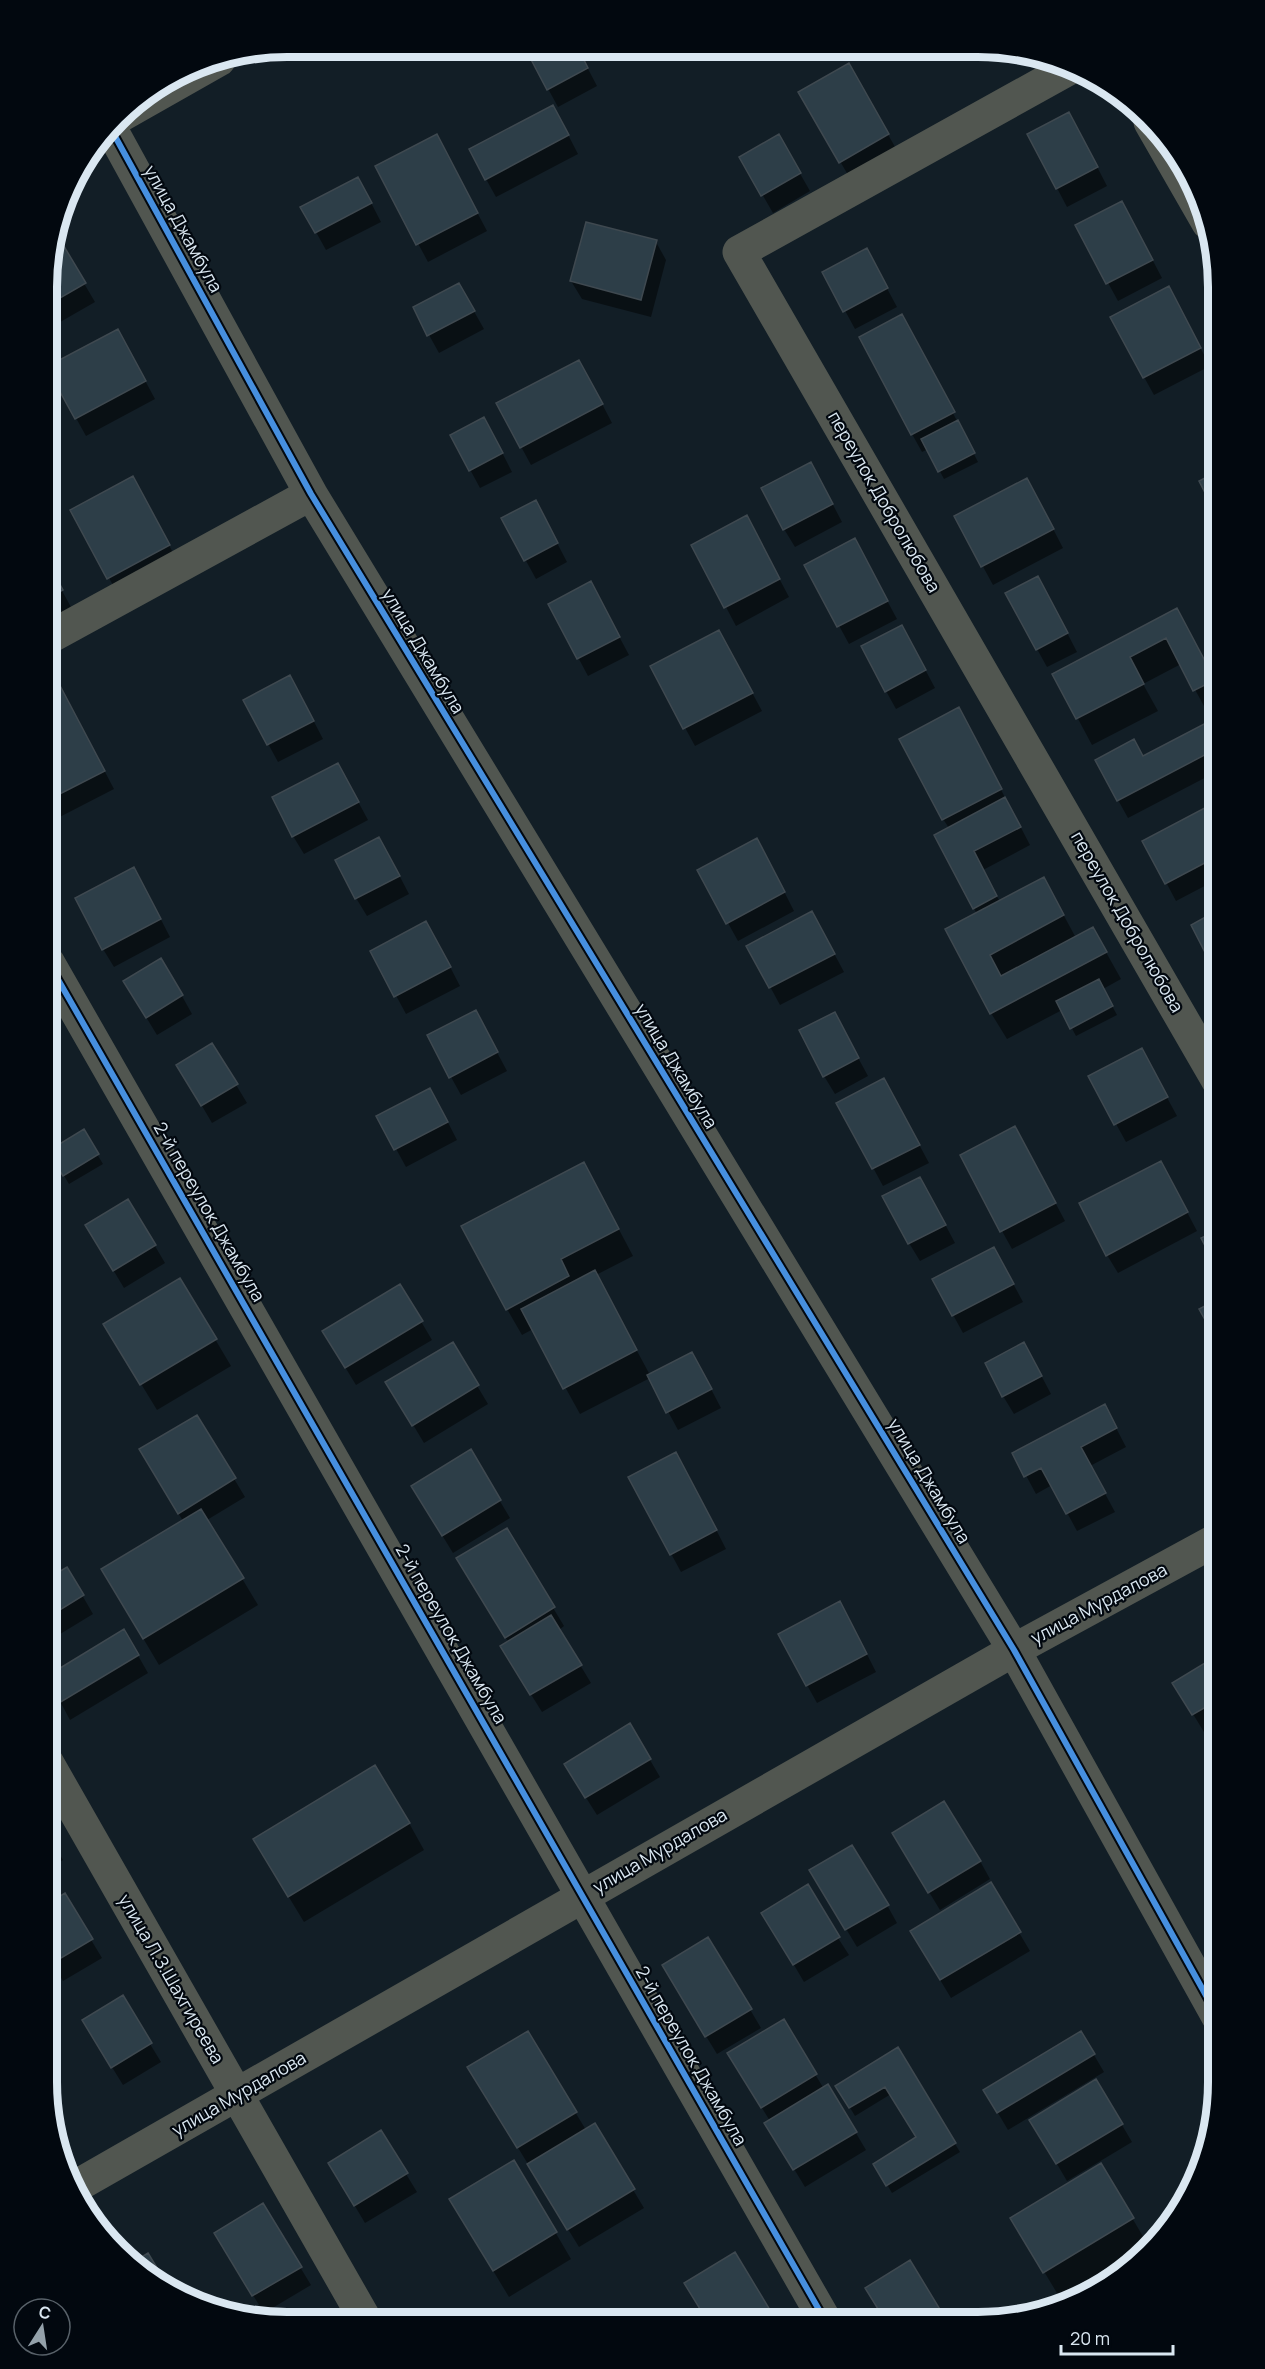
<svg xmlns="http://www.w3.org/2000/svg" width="1265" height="2369" font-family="Manrope,sans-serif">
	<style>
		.shadow { fill: #0007 }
		.building { fill: #2d3e48; stroke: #3f4950; stroke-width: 1.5 }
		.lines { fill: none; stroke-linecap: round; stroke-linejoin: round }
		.minor { stroke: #515650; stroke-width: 33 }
		.cycleway-casing { stroke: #02080f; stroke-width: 10 }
		.cycleway { stroke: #468fdf; stroke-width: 6 }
		.labels { text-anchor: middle; stroke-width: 4.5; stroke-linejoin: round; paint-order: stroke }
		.street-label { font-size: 18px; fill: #dae7f1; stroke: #02080f }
		.rim { fill: none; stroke: #dae7f1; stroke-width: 8 }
	</style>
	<rect width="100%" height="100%" fill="#121e26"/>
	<!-- shadow -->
	<path class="shadow" d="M526,48H577L597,86L558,107Z
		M597,48L622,49L603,59Z
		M848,65L898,152L851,180L800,93Z
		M563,125L578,154L496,197L486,179Z
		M1079,132L1107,186L1067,207L1029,135Z
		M779,137L810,191L773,213L741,158Z
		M446,154L487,231L428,262L377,167Z
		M368,197L381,222L326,250L302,207Z
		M1132,221L1162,278L1118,301L1077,226Z
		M55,234L95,302L48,329L49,256Z
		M656,242L666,260L651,317L582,299L571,281Z
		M876,268L897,307L855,329L824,272Z
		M459,285L484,329L439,353L429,335Z
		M1178,306L1210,366L1154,395L1144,377Z
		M912,333L978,462L944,479L928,449L922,452L912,434Z
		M128,349L155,399L86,436L76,418Z
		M589,379L612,423L531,465L498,404Z
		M452,436L494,437L512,472L480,488Z
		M1218,473V515L1201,482Z
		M821,482L842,522L795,547L784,529Z
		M143,496L179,564L119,596L109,578Z
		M1037,498L1063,548L993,585L956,517Z
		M503,519L545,520L567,562L536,579Z
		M756,535L789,597L736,626L693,545Z
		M864,558L897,619L849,644L806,565Z
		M48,565L72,609L48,622Z
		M1048,596L1077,652L1047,667L1037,649Z
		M600,601L629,655L588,676L550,605Z
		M1176,610L1218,687V712L1210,717L1181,664L1143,684L1158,711L1092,745L1054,674Z
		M912,645L935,688L896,709L886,691Z
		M729,650L762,711L695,746L652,667Z
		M48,684L66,698L114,789L48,823V771L58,766L48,749Z
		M300,695L323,739L278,762L245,701Z
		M1206,725L1218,747V771L1128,818L1118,800L1144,758Z
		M968,727L1030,845L983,870L1000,902L1044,879L1076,938L1093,929L1121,979L1103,989L1117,1015L1076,1036L1062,1010L1007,1039L991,1013L977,914L936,835L949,828L943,819Z
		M348,783L368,820L304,854L293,836Z
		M1215,804L1218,809V879L1176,901L1144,841Z
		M389,856L409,894L367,916L356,898Z
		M767,858L794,911L738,941L728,923Z
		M144,887L170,937L114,967L103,949Z
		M1218,912V974L1193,926Z
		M822,931L844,972L780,1005L748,946Z
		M436,940L460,986L406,1014L372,951Z
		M182,996L192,1014L157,1035L135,999Z
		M485,1030L507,1071L461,1095L451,1077Z
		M844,1032L868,1076L835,1094L824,1076Z
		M212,1045L247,1103L212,1123L178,1065Z
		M1151,1068L1177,1116L1126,1142L1090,1077Z
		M894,1098L929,1163L883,1186L838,1103Z
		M440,1107L457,1140L406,1167L378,1116Z
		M83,1131L103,1164L69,1184L49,1151Z
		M1025,1146L1065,1221L1012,1249L1002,1231Z
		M1170,1180L1197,1231L1118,1273L1107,1255Z
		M598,1190L633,1256L596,1275L650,1375L702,1372L721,1408L678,1430L650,1378L580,1414L533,1329L522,1335L507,1309Z
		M930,1196L955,1243L920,1261L909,1243Z
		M97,1243L155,1246L165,1263L124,1288Z
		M1004,1267L1023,1302L963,1333L934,1280Z
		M400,1286L432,1340L356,1385L334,1349Z
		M1218,1301V1340L1201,1309Z
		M215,1339L231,1366L157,1410L121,1351Z
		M452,1344L488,1404L424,1443L388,1383Z
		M1034,1362L1051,1394L1014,1414L1003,1396Z
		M197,1417L245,1497L207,1520L258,1605L159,1665L118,1596L183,1521L151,1468Z
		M1114,1424L1126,1447L1090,1466L1115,1512L1077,1531L1052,1485L1036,1494L1014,1453Z
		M470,1451L510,1518L453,1553L423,1504Z
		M686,1471L726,1549L681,1572L630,1478Z
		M506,1530L564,1626L559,1630L591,1683L542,1712L512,1664L509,1643L468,1577Z
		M67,1569L93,1614L47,1642V1581Z
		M850,1621L876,1672L817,1703L807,1685Z
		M124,1631L148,1673L70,1720L47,1677Z
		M1218,1657V1724L1204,1732L1174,1683Z
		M630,1726L660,1777L597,1815L576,1782Z
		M409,1823L424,1850L304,1922L270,1866Z
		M47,1833L63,1860L47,1870Z
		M904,1851L980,1861L990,1879L940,1910Z
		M990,1884L1030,1951L951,1998L922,1950Z
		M822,1889L887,1905L897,1923L857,1947Z
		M64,1895L102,1958L63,1981L47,1955V1905Z
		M774,1931L838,1938L849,1955L804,1982Z
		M708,1939L761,2028L717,2054L674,1984Z
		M122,1998L161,2062L123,2085L94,2038Z
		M783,2021L824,2089L828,2086L866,2150L805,2187L777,2141L770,2121L739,2071Z
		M527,2033L586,2130L594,2125L644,2208L579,2247L485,2094Z
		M1081,2033L1104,2072L1008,2130L985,2091Z
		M897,2049L960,2152L892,2193L875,2164L918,2138L891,2094L855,2116L837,2086Z
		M1096,2081L1132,2142L1067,2181L1031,2120Z
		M514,2162L571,2259L509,2297L466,2226Z
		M1101,2165L1148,2245L1060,2298L1028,2245Z
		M406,2174L417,2192L365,2223L340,2181Z
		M226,2251L300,2267L311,2285L264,2313Z
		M734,2254L775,2322H709Z
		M910,2262L946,2322H888L867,2288Z"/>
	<!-- building -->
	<path class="building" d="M525,48H578L588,68L547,90Z
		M849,63L889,134L839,163L798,92Z
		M553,105L569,135L485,180L469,149Z
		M1069,112L1098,167L1056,189L1027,134Z
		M437,134L478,213L416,245L375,166Z
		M779,134L801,173L761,196L739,157Z
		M358,177L372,203L315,233L300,207Z
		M1122,201L1153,260L1106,284L1075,225Z
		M586,222L657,240L641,300L570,281Z
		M56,233L86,283L48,305L49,256Z
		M867,248L888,288L843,312L822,272Z
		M459,283L475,311L427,336L413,307Z
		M1169,286L1201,348L1143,378L1110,317Z
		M902,314L955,412L911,435L859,337Z
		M118,329L146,381L75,419L48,370V366Z
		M579,360L603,404L520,448L496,403Z
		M484,417L503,453L469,471L450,435Z
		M958,420L975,453L938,472L921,439Z
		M811,462L833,504L783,530L761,488Z
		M1218,471V518L1199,481Z
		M133,476L170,545L107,579L70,510Z
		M1027,478L1054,529L981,567L954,516Z
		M536,500L558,543L524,561L501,518Z
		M747,515L780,579L724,608L691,545Z
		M855,538L888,601L837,627L804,565Z
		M48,563L63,590L48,598Z
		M1038,576L1068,633L1036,650L1005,593Z
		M591,581L620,637L577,659L548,604Z
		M1177,608L1215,680L1193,691L1166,638L1130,657L1144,684L1076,719L1052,674Z
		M902,625L926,670L885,692L861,646Z
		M719,630L753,693L683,729L650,666Z
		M290,675L314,721L267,745L243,700Z
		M56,678L105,771L48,800V770L55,766L48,752V682Z
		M959,707L1002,789L942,820L899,739Z
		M1206,723L1218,748L1117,801L1095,760L1134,739L1143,756Z
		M338,763L359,802L292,837L272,797Z
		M1005,797L1021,827L974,851L997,896L973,909L934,835Z
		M1216,802L1218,806V856L1165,884L1142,841Z
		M379,837L400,876L355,899L335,860Z
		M757,838L785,892L726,924L697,870Z
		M134,867L161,919L102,950L75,898Z
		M1044,877L1064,915L990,955L1001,976L1093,927L1107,952L990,1014L945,929Z
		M1218,910V961L1211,964L1191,925Z
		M812,911L835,954L769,988L746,946Z
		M426,921L451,967L394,997L370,951Z
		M161,958L183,995L146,1018L123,981Z
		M1099,979L1113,1006L1070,1029L1056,1001Z
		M476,1010L498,1052L449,1078L427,1035Z
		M835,1012L859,1058L823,1077L799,1030Z
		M212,1043L238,1084L201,1106L176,1065Z
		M1142,1048L1168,1097L1114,1125L1088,1076Z
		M884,1078L920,1145L872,1169L836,1103Z
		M430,1088L448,1122L394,1150L376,1116Z
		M1015,1126L1056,1203L1000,1232L960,1155Z
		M84,1129L99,1154L63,1176L48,1151Z
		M1161,1161L1188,1212L1106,1256L1079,1203Z
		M584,1162L619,1229L561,1259L569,1276L506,1310L461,1226Z
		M920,1177L946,1225L908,1244L882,1196Z
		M128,1199L156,1245L113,1271L85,1225Z
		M1218,1230V1271L1201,1238Z
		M994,1247L1014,1284L952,1316L932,1279Z
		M595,1270L637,1350L563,1389L521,1309Z
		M180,1278L217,1339L140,1385L103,1324Z
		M400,1284L423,1321L345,1368L322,1331Z
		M1218,1299V1331L1213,1334L1199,1309Z
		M453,1342L479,1385L412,1426L385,1382Z
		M1024,1342L1042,1376L1002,1397L985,1363Z
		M692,1352L712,1389L666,1413L647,1375Z
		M1105,1404L1117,1428L1081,1447L1106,1493L1066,1514L1041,1468L1024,1477L1012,1453Z
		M197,1415L236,1478L178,1514L139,1449Z
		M471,1449L501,1500L442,1536L411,1486Z
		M676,1452L717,1530L670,1555L628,1477Z
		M201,1509L244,1578L143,1639L101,1569Z
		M507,1528L555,1607L505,1638L456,1558Z
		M67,1567L84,1595L47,1618V1579Z
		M840,1601L867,1654L806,1686L778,1634Z
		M551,1615L582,1665L530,1695L500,1646Z
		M124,1629L139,1655L59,1703L47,1683V1676Z
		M1218,1655V1700L1192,1715L1172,1683Z
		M630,1723L651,1759L585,1798L564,1764Z
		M375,1765L410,1823L288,1897L253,1839Z
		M944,1801L981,1861L928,1893L892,1833Z
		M852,1845L889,1905L845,1930L809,1870Z
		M991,1882L1021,1932L940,1980L910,1931Z
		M808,1884L840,1937L793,1965L761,1913Z
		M65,1893L93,1939L51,1964L47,1957V1904Z
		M708,1937L752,2009L705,2037L662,1965Z
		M123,1995L152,2043L111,2068L82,2020Z
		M784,2019L817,2074L761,2108L727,2053Z
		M528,2031L577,2112L517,2148L467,2067Z
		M1081,2031L1095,2054L997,2113L983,2090Z
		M898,2047L956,2143L886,2186L873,2164L916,2137L885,2087L849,2108L835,2086Z
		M1096,2079L1123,2124L1056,2164L1029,2120Z
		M828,2084L857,2132L793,2170L764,2123Z
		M595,2123L635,2189L567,2230L527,2164Z
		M381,2130L408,2173L354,2206L328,2163Z
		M514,2160L557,2232L493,2271L449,2199Z
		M1101,2163L1134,2218L1043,2273L1010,2218Z
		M263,2203L302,2267L252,2296L214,2233Z
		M735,2252L770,2310L751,2322H708L684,2283Z
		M148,2253L171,2291L130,2264Z
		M910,2260L947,2321L945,2322H886L865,2288Z"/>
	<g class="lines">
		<!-- minor -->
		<path class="minor" d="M1072,67L739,252L1218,1081
			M122,115L219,60
			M1150,122L1208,223
			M111,129L311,494L1014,1650L1218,2017
			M48,638L311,494
			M48,962L826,2322
			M47,1762L366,2321
			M73,2188L1014,1650L1218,1539"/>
		<!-- cycleway casing -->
		<g class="cycleway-casing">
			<path id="cycleway" d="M111,129L311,494L1014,1650L1218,2017
				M48,962L826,2322"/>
		</g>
		<!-- cycleway -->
		<use href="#cycleway" class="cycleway"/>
	</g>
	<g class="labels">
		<!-- street labels -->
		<g class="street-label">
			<text transform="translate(183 229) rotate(61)" y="6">улица Джамбула</text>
			<text transform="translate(884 502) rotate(60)" y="6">переулок Добролюбова</text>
			<text transform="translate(423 651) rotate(59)" y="6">улица Джамбула</text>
			<text transform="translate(1127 922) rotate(60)" y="6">переулок Добролюбова</text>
			<text transform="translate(676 1066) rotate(59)" y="6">улица Джамбула</text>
			<text transform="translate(209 1212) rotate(60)" y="6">2-й переулок Джамбула</text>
			<text transform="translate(929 1481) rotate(59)" y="6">улица Джамбула</text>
			<text transform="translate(1099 1604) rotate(-28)" y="6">улица Мурдалова</text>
			<text transform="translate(451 1634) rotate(60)" y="6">2-й переулок Джамбула</text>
			<text transform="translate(660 1851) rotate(-30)" y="6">улица Мурдалова</text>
			<text transform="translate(171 1979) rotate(60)" y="6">улица Л.З.Шахгиреева</text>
			<text transform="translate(691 2056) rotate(60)" y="6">2-й переулок Джамбула</text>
			<text transform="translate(239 2094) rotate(-30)" y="6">улица Мурдалова</text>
		</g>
	</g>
	<!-- crop -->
	<path d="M0 0H1265V2369H0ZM287 57H978A230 230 0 0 1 1208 287V2082A230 230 0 0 1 978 2312H287A230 230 0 0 1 57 2082V287A230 230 0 0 1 287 57Z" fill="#02080f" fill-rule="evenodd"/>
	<path class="rim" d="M287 57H978A230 230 0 0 1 1208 287V2082A230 230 0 0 1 978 2312H287A230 230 0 0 1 57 2082V287A230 230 0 0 1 287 57Z"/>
	<!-- north arrow -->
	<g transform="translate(42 2327) rotate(12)"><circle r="28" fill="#02080f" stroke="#586169" stroke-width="1.5"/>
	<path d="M0-4.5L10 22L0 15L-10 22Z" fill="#94a1aa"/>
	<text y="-9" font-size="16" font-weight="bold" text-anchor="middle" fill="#dae7f1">С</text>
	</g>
	<!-- scale -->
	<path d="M1061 2345v9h112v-9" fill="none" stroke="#dae7f1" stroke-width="3"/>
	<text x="1070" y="2345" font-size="18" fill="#dae7f1" stroke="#02080f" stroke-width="4.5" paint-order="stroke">20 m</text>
</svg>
